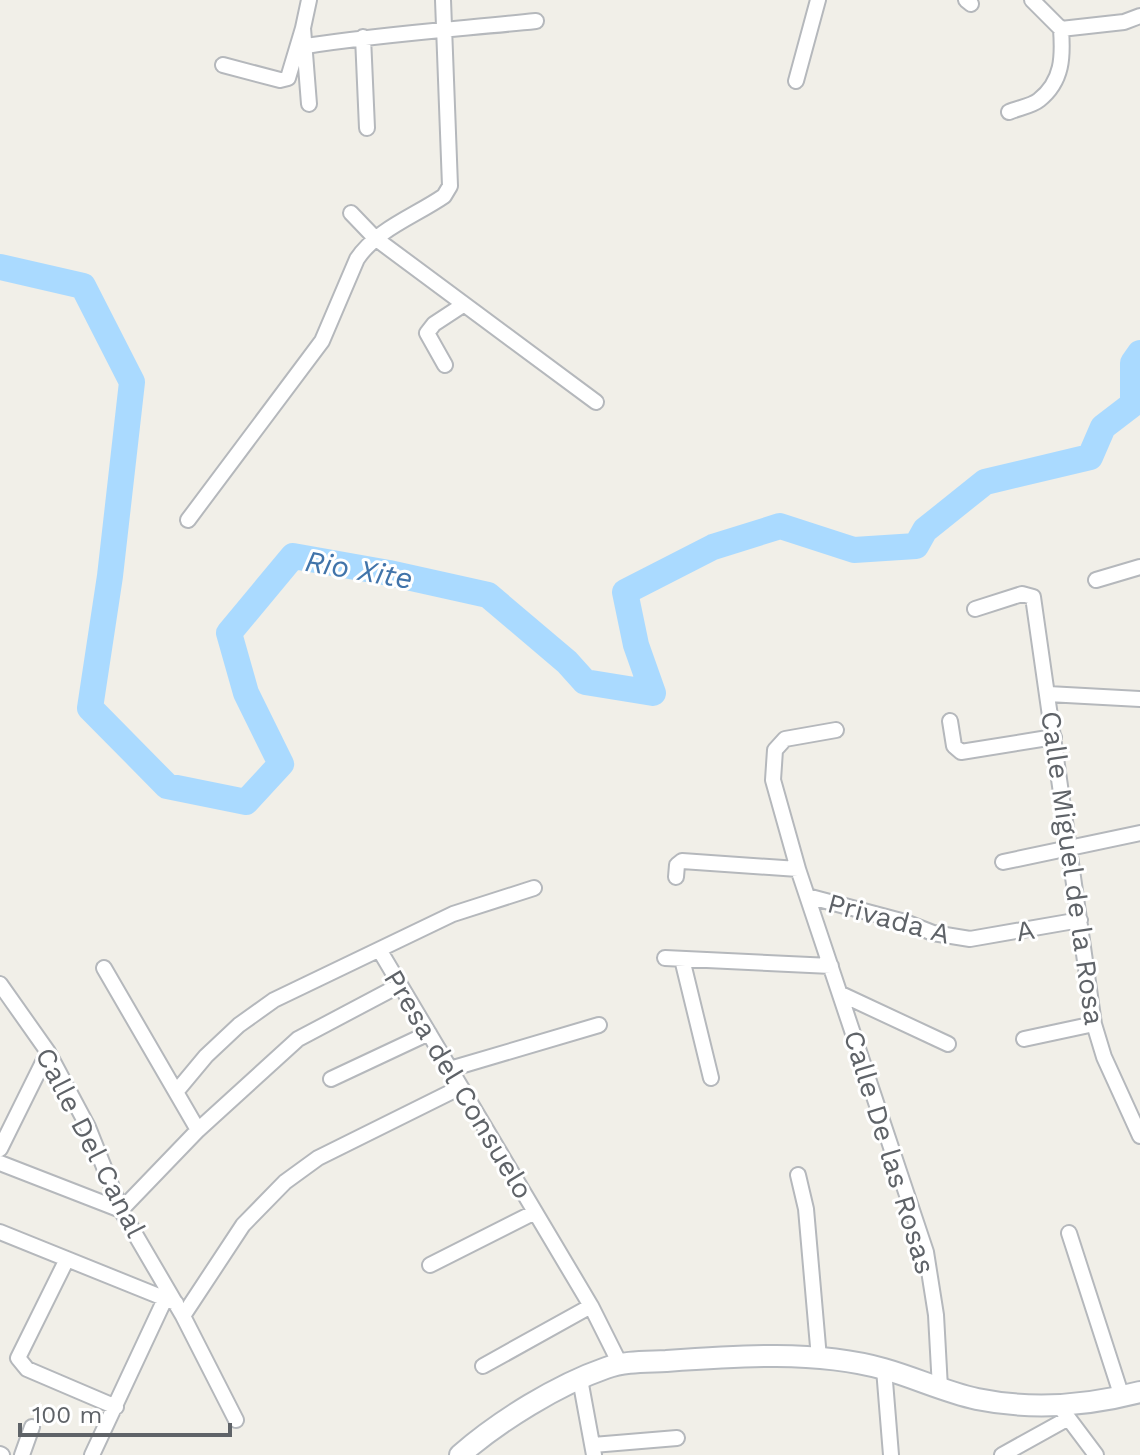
<svg xmlns="http://www.w3.org/2000/svg" width="1140" height="1455" font-family="'Work Sans',sans-serif">
	<style>
		.lines { fill: none; stroke-linecap: round; stroke-linejoin: round }
		.river { stroke: #aadaff; stroke-width: 26 }
		.street-casing { stroke: #b5b8bc; stroke-width: 18 }
		.secondary-casing { stroke: #b6babf; stroke-width: 24 }
		.street { stroke: #fff; stroke-width: 14 }
		.secondary { stroke: #fff; stroke-width: 20 }
		.labels { text-anchor: middle; stroke-width: 6; stroke-linejoin: round; paint-order: stroke }
		.street-label { font-size: 28px; fill: #5f6368; stroke: #fff }
		.water-label { font-size: 30px; font-style: italic; fill: #4174aa; stroke: #fff }
	</style>
	<rect width="100%" height="100%" fill="#f1efe8"/>
	<g class="lines">
		<!-- river -->
		<path class="river" d="M0,267L83,286L132,382L110,576L90,708L167,786L246,802L281,764L246,693L229,633L293,556L389,573L488,595L567,662L585,682L653,693L636,645L625,592L713,547L780,526L854,550L916,546L925,530L985,482L1090,457L1103,427L1133,404V363L1140,353"/>
		<!-- street casing -->
		<g class="street-casing">
			<path id="street" d="M966,0L971,4
				M1032,0L1061,29
				M363,37L367,128
				M306,46C382,34 459,29 536,21
				M223,65L280,80L288,78L303,28
				M796,81L818,0
				M309,104L303,28L309,0
				M1009,112C1018,108 1032,106 1039,100C1063,81 1063,56 1061,29L1124,22L1140,16
				M351,213L375,238L596,402
				M445,365L427,333L434,324L463,305
				M188,520L322,341L357,259C377,229 415,216 444,196L450,186L443,0
				M1096,580L1140,567
				M975,609L1022,594L1033,597L1094,1024L1104,1057L1140,1136
				M1048,694L1140,699
				M950,721L954,746L961,752L1054,737
				M836,730L785,739L775,750L773,780L798,869L926,1252L936,1315L940,1388
				M1003,862L1140,833
				M676,877L677,865L682,861L798,869
				M807,896L905,922L933,933L970,939L1080,920
				M380,951L591,1306L620,1364
				M665,958L831,966
				M682,959L711,1078
				M104,968L198,1130
				M0,984L48,1052L88,1127L121,1210L183,1316L236,1420
				M841,994L948,1044
				M1024,1039L1094,1024
				M450,1069L599,1025
				M331,1079L429,1033
				M176,1092L206,1056L239,1025L274,1000L453,914L534,888
				M0,1149L48,1052
				M0,1163L121,1210L198,1130L298,1039L400,985
				M798,1175L806,1209L819,1358
				M0,1232L176,1303
				M1069,1233L1122,1397
				M67,1259L18,1358L27,1369L116,1407
				M430,1265L535,1212
				M183,1316L243,1225L285,1182L318,1158L461,1087
				M483,1366L591,1306
				M884,1369L891,1455
				M580,1379L594,1455
				M1063,1411L1096,1455
				M593,1445L677,1438
				M0,1454L2,1455
				M22,1455L32,1427
				M92,1455L165,1299
				M1002,1455L1067,1419"/>
		</g>
		<!-- secondary casing -->
		<g class="secondary-casing">
			<path id="secondary" d="M460,1455C499,1421 557,1385 606,1368C625,1361 646,1362 666,1361C735,1356 817,1350 884,1369C916,1378 945,1392 977,1399C1031,1410 1087,1406 1140,1392"/>
		</g>
		<!-- street -->
		<use href="#street" class="street"/>
		<!-- secondary -->
		<use href="#secondary" class="secondary"/>
	</g>
	<g class="labels">
		<!-- street labels -->
		<g class="street-label">
			<text transform="translate(1073 868) rotate(82)" y="10">Calle Miguel de la Rosa</text>
			<text transform="translate(889 918) rotate(15)" y="10">Privada A</text>
			<text transform="translate(1025 930) rotate(-10)" y="10">A</text>
			<text transform="translate(459 1084) rotate(59)" y="10">Presa del Consuelo</text>
			<text transform="translate(91 1142) rotate(63)" y="10">Calle Del Canal</text>
			<text transform="translate(890 1152) rotate(73)" y="10">Calle De las Rosas</text>
		</g>
		<!-- water labels -->
		<g class="water-label">
			<text transform="translate(359 570) rotate(10)" y="10">Rio Xite</text>
		</g>
	</g>
	<!-- scale -->
	<path d="M20 1423v12h210v-12" fill="none" stroke="#5f6368" stroke-width="4"/>
	<text x="32" y="1423" font-size="24" fill="#5f6368" stroke="#ffffff" stroke-width="6" paint-order="stroke">100 m</text>
</svg>
